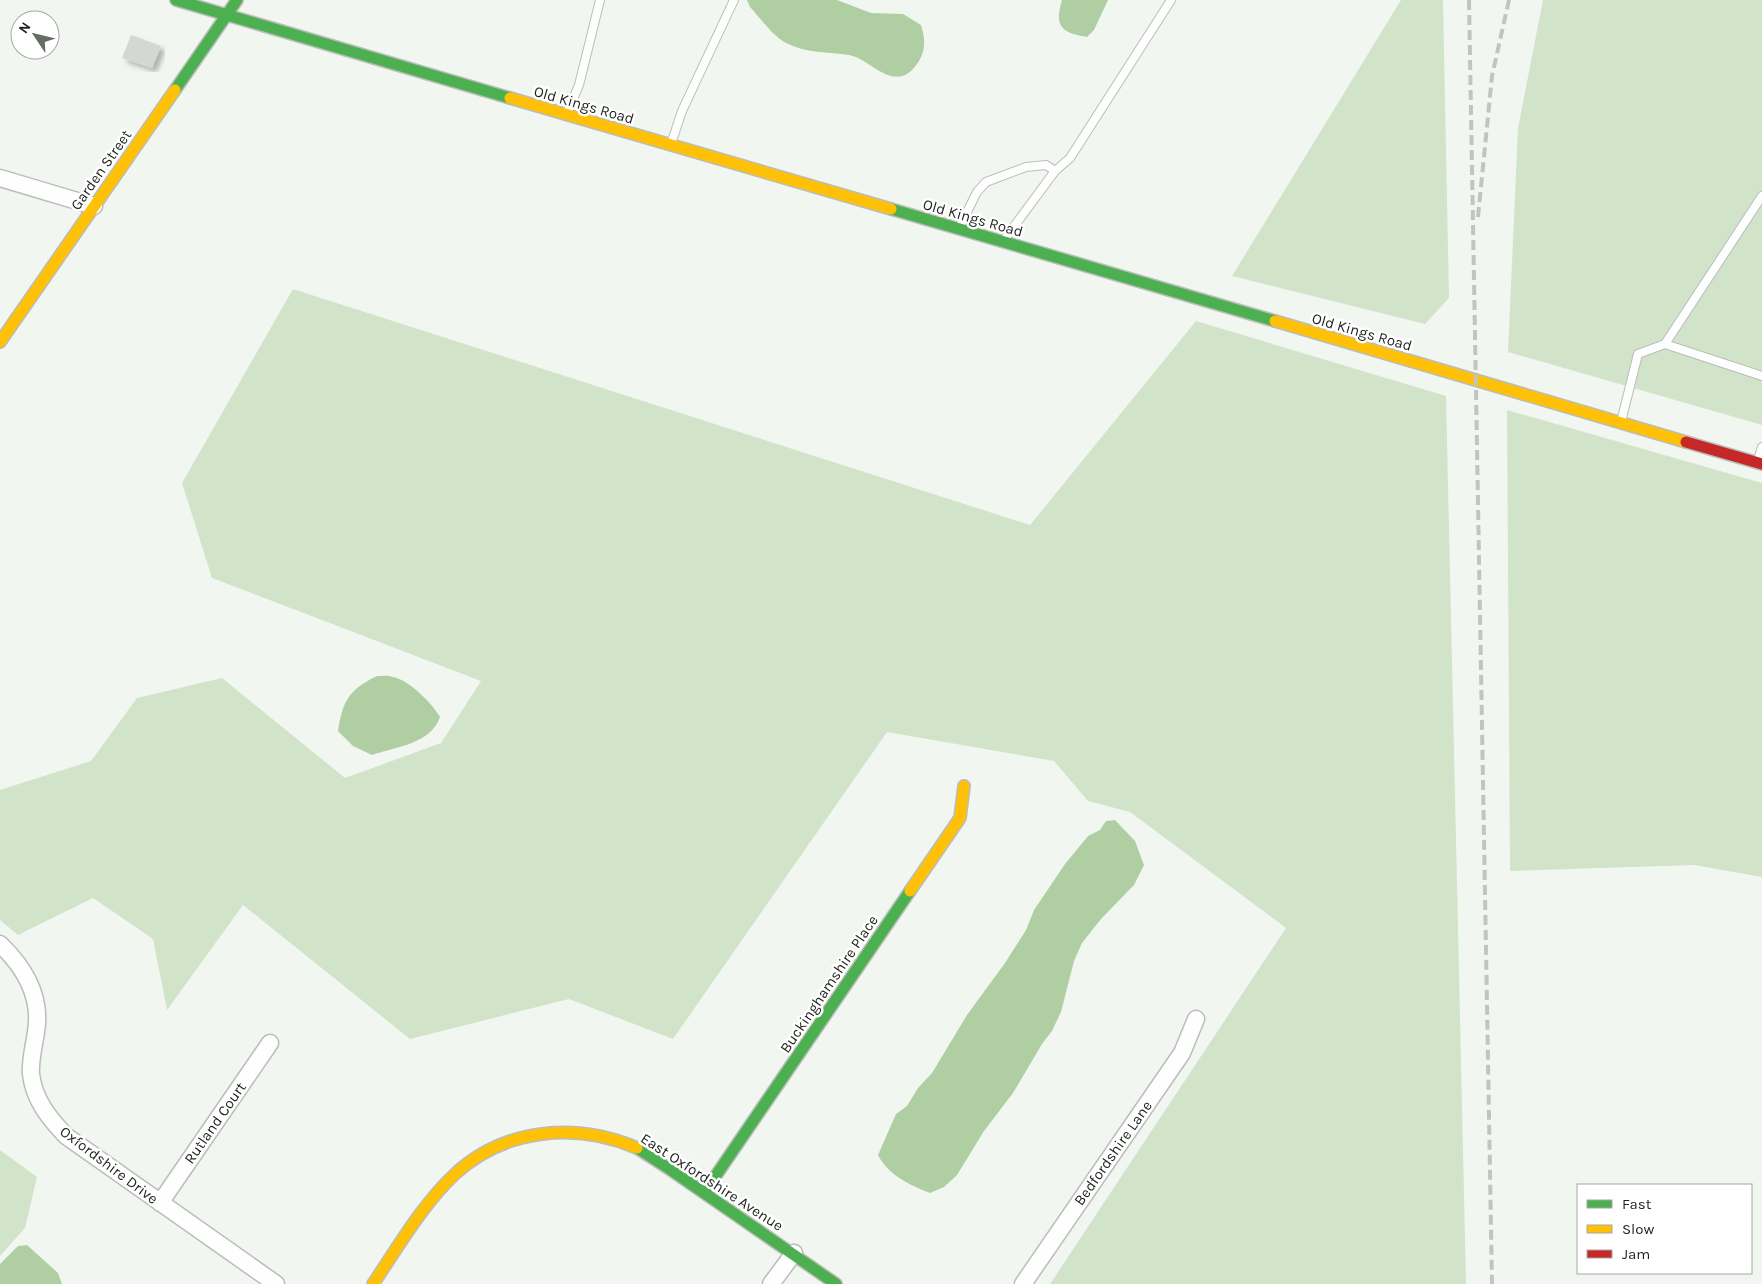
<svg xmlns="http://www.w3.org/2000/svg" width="1762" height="1284" font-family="Karla,sans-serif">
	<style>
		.green { fill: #d1e4ca }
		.water { fill: #afcfa3 }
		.building { fill: #d4d8d3; filter: url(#shadow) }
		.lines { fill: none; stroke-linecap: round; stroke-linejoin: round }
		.lane-casing { stroke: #babdb9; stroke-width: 10 }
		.street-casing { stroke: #babdb9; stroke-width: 19 }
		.fast-casing { stroke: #babdb9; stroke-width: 14 }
		.slow-casing { stroke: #babdb9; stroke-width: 14 }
		.jam-casing { stroke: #babdb9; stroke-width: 14 }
		.lane { stroke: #fdfefd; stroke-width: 8 }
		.street { stroke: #fdfefd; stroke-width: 16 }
		.fast { stroke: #4caf50; stroke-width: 11 }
		.slow { stroke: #ffc107; stroke-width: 11 }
		.jam { stroke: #c62828; stroke-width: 11 }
		.rail { stroke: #c2c3c2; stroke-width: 4; stroke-dasharray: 10 5; stroke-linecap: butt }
		.labels { text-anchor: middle; stroke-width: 5; stroke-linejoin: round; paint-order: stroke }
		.street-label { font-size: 15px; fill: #1e211d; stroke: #fff }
	</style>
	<defs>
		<filter id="shadow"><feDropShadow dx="4.5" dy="4.5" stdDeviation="2.5" flood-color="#0004"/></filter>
	</defs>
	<rect width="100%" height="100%" fill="#f2f6f1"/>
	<!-- green -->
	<path class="green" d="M1401,0H1443L1449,298L1425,324L1232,276Z
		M1543,0H1762V425L1508,352L1518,128Z
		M293,289L1030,525L1196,321L1446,396L1466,1284H1050L1286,928L1130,812L1088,801L1054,761L887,732L673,1039L569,999L410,1039L243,905L167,1010L153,939L93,898L18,935L0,920V790L91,761L137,698L222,678L345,778L441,743L481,681L212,578L182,483Z
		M1507,410L1762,483V877L1694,865L1510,871Z
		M0,1150L37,1177L25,1228L0,1256Z"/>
	<!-- water -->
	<path class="water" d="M747,0H837L871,13L903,14L921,25C925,37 926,50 919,61C896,98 872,59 849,55C829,52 805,53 786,43C772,35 761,19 750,7Z
		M1062,0H1108L1094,30L1087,37C1061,33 1054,26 1062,0Z
		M377,676C382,676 388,675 393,677C409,680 432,703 440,717C431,744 395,747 372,755L353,746L338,731C343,701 348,690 377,676Z
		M1115,820L1135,841L1144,865L1134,885L1101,919L1082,943L1074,961L1061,1012L1052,1031L1042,1044L1013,1093L984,1131L957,1175L944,1187L930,1193C910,1185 888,1175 878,1155L896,1114L907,1106L918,1088L932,1073L967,1015L1005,963L1026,930L1034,910L1065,864L1088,836L1100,830L1106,821Z
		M27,1245L58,1273L62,1284H0V1264L18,1246Z"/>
	<!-- building -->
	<path class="building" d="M131,35L161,46L152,68L122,58Z"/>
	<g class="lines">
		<!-- lane casing -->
		<g class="lane-casing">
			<path id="lane" d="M568,111L579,85L600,0
				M671,144L682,111L734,0
				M1055,171L1070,158L1171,0
				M959,228L977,192L986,182L1026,167L1046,165L1055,171L1004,240
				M1665,344L1762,196
				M1621,422L1638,354L1665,344L1762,376
				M1758,460L1762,447"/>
		</g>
		<!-- street casing -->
		<g class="street-casing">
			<path id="street" d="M0,178L94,206
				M0,944C25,968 42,997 36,1032C34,1046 30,1060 31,1074C34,1100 49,1118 66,1136L276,1284
				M160,1203L270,1043
				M771,1284L794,1253
				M1023,1284L1182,1053L1196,1019"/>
		</g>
		<!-- fast casing -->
		<g class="fast-casing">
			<path id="fast" d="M176,0L510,98
				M175,90L237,0
				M891,209L1275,321
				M637,1148L668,1168L836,1284
				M704,1193L910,891"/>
		</g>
		<!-- slow casing -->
		<g class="slow-casing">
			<path id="slow" d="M510,98L891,209
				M1275,321L1686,442
				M0,342L175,90
				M910,891L960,818L964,786
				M373,1284C398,1247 422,1205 455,1174C505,1128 576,1122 637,1148"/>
		</g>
		<!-- jam casing -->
		<g class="jam-casing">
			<path id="jam" d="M1686,442L1762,464"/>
		</g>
		<!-- lane -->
		<use href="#lane" class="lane"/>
		<!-- street -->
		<use href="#street" class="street"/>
		<!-- fast -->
		<use href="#fast" class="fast"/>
		<!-- slow -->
		<use href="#slow" class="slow"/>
		<!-- jam -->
		<use href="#jam" class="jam"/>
		<!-- rail -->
		<path class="rail" d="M1469,0L1492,1284
			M1478,217L1492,76L1509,0"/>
	</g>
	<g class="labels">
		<!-- street labels -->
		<g class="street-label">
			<text transform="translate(584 105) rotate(16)" y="5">Old Kings Road</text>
			<text transform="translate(101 170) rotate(-55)" y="5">Garden Street</text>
			<text transform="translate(973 218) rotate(16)" y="5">Old Kings Road</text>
			<text transform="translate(1362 332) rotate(16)" y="5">Old Kings Road</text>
			<text transform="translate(829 984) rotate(-56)" y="5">Buckinghamshire Place</text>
			<text transform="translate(215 1123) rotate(-55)" y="5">Rutland Court</text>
			<text transform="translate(1113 1153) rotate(-55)" y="5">Bedfordshire Lane</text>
			<text transform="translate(109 1165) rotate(37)" y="5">Oxfordshire Drive</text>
			<text transform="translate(712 1182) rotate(33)" y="5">East Oxfordshire Avenue</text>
		</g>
	</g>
	<!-- legend -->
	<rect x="1577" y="1184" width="175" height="90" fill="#ffffff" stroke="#a5a6a5"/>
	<rect x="1587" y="1200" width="25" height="8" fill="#4caf50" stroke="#a5a6a5"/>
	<text x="1622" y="1209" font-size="15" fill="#1e211d">Fast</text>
	<rect x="1587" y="1225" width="25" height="8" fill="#ffc107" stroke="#a5a6a5"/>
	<text x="1622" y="1234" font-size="15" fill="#1e211d">Slow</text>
	<rect x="1587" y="1250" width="25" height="8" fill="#c62828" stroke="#a5a6a5"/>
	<text x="1622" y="1259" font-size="15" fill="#1e211d">Jam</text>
	<!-- north arrow -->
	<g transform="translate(35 35) rotate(305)"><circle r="24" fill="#ffffff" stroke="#a5a6a5"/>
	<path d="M0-4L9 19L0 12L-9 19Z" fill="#686c67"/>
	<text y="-8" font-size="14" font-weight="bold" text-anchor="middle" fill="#1e211d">N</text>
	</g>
</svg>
